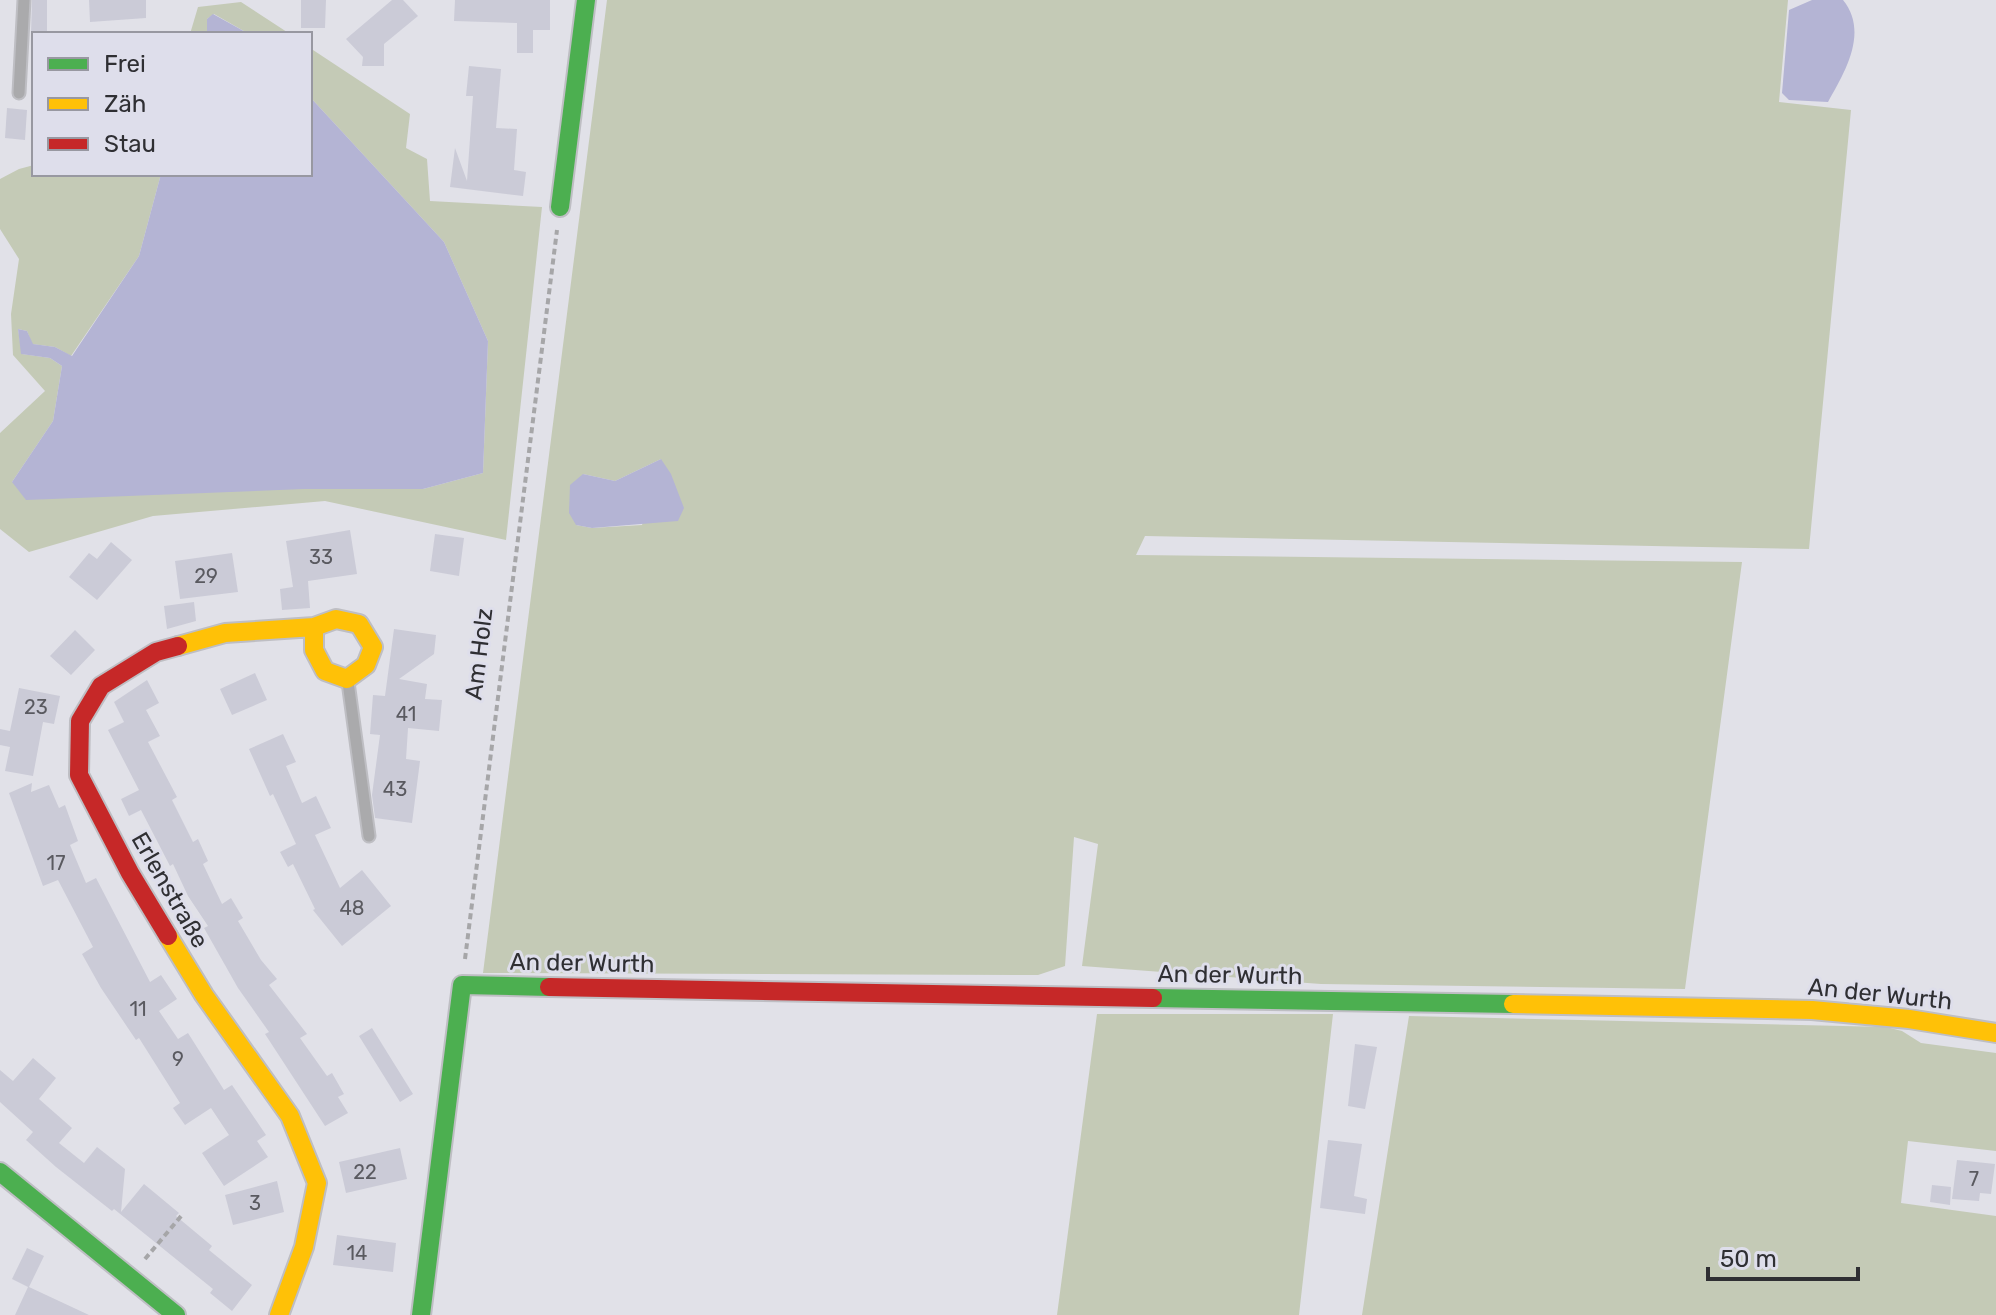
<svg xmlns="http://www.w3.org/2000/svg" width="1996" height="1315" font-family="Rubik,sans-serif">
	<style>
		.green { fill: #c4cab6; fill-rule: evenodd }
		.water { fill: #b4b4d4 }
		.building { fill: #cbcbd7 }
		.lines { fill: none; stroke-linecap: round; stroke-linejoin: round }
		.lane-casing { stroke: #bebec3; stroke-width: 15 }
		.fast-casing { stroke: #bebec3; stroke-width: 22 }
		.slow-casing { stroke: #bebec3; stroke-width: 22 }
		.jam-casing { stroke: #bebec3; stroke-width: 22 }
		.path { stroke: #a6a6a8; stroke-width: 4; stroke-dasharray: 6 4; stroke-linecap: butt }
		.lane { stroke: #aaaaac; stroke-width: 11 }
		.fast { stroke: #4caf50; stroke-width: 18 }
		.slow { stroke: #ffc107; stroke-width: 18 }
		.jam { stroke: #c62828; stroke-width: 18 }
		.labels { text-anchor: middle; stroke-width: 6; stroke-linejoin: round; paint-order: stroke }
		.number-label { font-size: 20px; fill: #5a5a60 }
		.street-label { font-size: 24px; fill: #2f2f33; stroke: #dedeeb }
	</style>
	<rect width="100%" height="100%" fill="#e1e1e8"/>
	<!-- green -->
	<path class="green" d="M607,0H1788L1779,102L1851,110L1809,549L1145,536L1136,555L1742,562L1685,989L1321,984L1082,966L1098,844L1074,837L1065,966L1038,975L483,973ZM661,459L642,525L592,528L576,525L583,474L615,481Z
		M241,2L290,34H249L214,14L207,19V34H190L198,7Z
		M310,48L410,114L406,148L427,159L430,201L542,207L506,540L325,501L153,516L29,552L0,529V433L45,391L13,355L11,314L19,259L0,229V179L19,169L34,165V174H161L139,256L71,356L55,347L32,344L27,331L18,329L22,354L50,358L62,366L53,421L12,482L423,489L483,473L488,341L444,242L310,97Z
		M1097,1014H1333L1299,1315H1057Z
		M1409,1016L1886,1027L1902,1031L1921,1043L1996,1053V1151L1908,1141L1901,1203L1996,1216V1315H1362Z"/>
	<!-- water -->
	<path class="water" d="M1812,0H1843C1869,32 1845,72 1828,102L1789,100L1782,93L1789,10Z
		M213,14L249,34H207V19Z
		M310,97L444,242L488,341L483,473L423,489H304L26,500L12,482L53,421L62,366L50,358L21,354L18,329L27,331L33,344L55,347L72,356L139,256L161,174H310Z
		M661,459L671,474L684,508L678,521L592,528L576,525L569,513L570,485L583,474L615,481Z"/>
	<!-- building -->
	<path class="building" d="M32,0H47V34H31Z
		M89,0H146V18L90,22Z
		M301,0H326L325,28H301Z
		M392,0H403L418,16L384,44V66H362L363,57L346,39Z
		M455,0H550V30H533V53H517V23L454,21Z
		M469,66L501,69L496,128L517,129L514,170L526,172L523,196L450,187L455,148L467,181L473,96H466Z
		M7,108L27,110L25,140L5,138Z
		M350,530L357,574L308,581L310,608L282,610L280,589L293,587L286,541Z
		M435,534L464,538L459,576L430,571Z
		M111,542L132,560L97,600L69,577L89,553L97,559Z
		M232,553L238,592L180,599L175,561Z
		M194,602L196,621L167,629L164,606Z
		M394,629L436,635L434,654L399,679L427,684L425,699L442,700L439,731L408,728L406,759L420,761L412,823L375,818L372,795L380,735L370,734L373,695L385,696Z
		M75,630L95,650L71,675L50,656Z
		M255,673L267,700L232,715L220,689Z
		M147,680L159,703L146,710L160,736L148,742L177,797L172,800L193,842L198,839L208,861L203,864L222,904L231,898L243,918L238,921L261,960L277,979L269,985L307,1034L300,1038L327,1076L332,1073L344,1094L338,1097L348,1113L325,1126L265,1034L269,1032L238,988L204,928L208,926L188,896L173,864L170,866L141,810L129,816L121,799L139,790L108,730L124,722L114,702Z
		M19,688L60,696L54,724L43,722L33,776L5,771L10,747L0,745V729L10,731Z
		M283,734L296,762L286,766L302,803L316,796L331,828L315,835L340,888L362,870L391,906L342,946L313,910L315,909L293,864L288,867L280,852L296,844L273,794L270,796L249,749Z
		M32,783L31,792L49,785L59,808L65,805L78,841L70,845L86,883L96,878L150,982L161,975L177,999L159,1011L178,1039L188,1033L224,1090L232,1085L266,1135L257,1141L268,1157L224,1186L202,1153L229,1135L211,1108L185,1125L173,1108L180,1103L139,1038L136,1040L101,988L82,954L93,947L58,880L43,886L9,793Z
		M372,1028L413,1094L400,1102L359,1036Z
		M1355,1044L1377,1047L1365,1109L1348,1106Z
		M33,1058L56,1078L39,1099L72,1128L59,1143L84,1163L97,1147L125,1169L121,1212L144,1184L179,1213L176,1216L212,1246L209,1250L252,1285L232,1311L210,1293L213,1289L114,1209L112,1211L56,1167L26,1140L33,1132L0,1102V1070L13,1081Z
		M1328,1140L1362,1144L1354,1196L1367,1199L1365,1214L1320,1208Z
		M400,1148L407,1179L346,1193L339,1162Z
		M1957,1160L1995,1164L1991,1194L1980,1193L1979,1201L1952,1199Z
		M277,1181L284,1212L233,1225L225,1195Z
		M1932,1185L1951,1187L1950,1205L1930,1202Z
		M337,1235L396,1243L393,1272L333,1265Z
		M27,1248L44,1256L29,1287L89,1315H15L28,1287L12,1279Z"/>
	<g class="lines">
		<!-- lane casing -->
		<g class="lane-casing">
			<path id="lane" d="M19,93L24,0
				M348,682L369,836"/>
		</g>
		<!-- fast casing -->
		<g class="fast-casing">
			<path id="fast" d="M560,207L586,0
				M1153,998L1513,1004
				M0,1172L176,1315
				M421,1315L462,985L549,987"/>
		</g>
		<!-- slow casing -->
		<g class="slow-casing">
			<path id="slow" d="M178,646L225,633L314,627L336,619L359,624L373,647L366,665L347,679L325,671L314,650V627
				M168,936L204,995L290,1116L317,1183L304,1247L279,1315
				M1513,1004L1812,1010L1909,1019L1996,1033"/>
		</g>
		<!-- jam casing -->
		<g class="jam-casing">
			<path id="jam" d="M168,936L130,873L79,775L80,721L101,686L156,652L178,646
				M549,987L1153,998"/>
		</g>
		<!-- path -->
		<path class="path" d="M465,959L557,230
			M145,1259L182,1215"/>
		<!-- lane -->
		<use href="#lane" class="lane"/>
		<!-- fast -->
		<use href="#fast" class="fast"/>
		<!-- slow -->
		<use href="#slow" class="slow"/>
		<!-- jam -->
		<use href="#jam" class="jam"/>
	</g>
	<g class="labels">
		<!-- number labels -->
		<g class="number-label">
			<text x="321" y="564">33</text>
			<text x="206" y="583">29</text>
			<text x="36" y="714">23</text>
			<text x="406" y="721">41</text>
			<text x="395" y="796">43</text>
			<text x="56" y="870">17</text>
			<text x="352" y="915">48</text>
			<text x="138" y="1016">11</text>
			<text x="178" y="1066">9</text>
			<text x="365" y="1179">22</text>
			<text x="1974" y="1186">7</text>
			<text x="255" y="1210">3</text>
			<text x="357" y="1260">14</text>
		</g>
		<!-- street labels -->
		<g class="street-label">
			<text transform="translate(479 654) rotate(-83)" y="8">Am Holz</text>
			<text transform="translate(170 890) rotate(60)" y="8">Erlenstraße</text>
			<text transform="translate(582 963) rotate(1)" y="8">An der Wurth</text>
			<text transform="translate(1230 975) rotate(1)" y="8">An der Wurth</text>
			<text transform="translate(1880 994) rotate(6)" y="8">An der Wurth</text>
		</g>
	</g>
	<!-- legend -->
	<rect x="32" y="32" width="280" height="144" fill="#dedeeb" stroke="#9898a1" stroke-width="2"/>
	<rect x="48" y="58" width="40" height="12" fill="#4caf50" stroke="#9898a1" stroke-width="2"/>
	<text x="104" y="72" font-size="24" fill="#2f2f33">Frei</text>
	<rect x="48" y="98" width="40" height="12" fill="#ffc107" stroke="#9898a1" stroke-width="2"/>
	<text x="104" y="112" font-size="24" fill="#2f2f33">Zäh</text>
	<rect x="48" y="138" width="40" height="12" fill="#c62828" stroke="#9898a1" stroke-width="2"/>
	<text x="104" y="152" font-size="24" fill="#2f2f33">Stau</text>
	<!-- scale -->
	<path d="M1708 1267v12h150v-12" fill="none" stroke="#2f2f33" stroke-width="4"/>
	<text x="1720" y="1267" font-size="24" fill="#2f2f33" stroke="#dedeeb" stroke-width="6" paint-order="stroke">50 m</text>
</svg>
